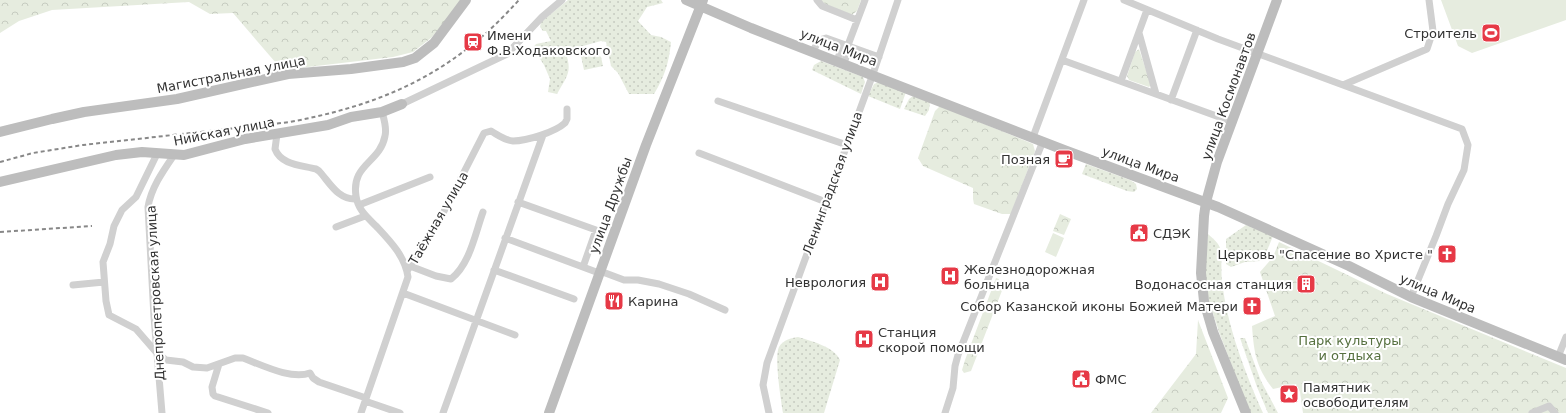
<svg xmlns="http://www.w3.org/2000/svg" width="1566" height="413" font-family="'DejaVu Sans',sans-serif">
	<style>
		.grass { fill: url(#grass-dots) }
		.forest { fill: url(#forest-crowns) }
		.pitch { fill: #e6ecdf }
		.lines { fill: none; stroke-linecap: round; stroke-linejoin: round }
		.street { stroke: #d0d0d0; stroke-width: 7 }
		.secondary { stroke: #bdbdbd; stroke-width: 10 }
		.rail { stroke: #888; stroke-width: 2; stroke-dasharray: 4 3; stroke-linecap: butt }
		.labels { text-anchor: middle; stroke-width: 4; stroke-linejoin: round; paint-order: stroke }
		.poi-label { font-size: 13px; fill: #333; stroke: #fff; text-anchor: start }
		.street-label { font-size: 13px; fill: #333; stroke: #fff }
		.park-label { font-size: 13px; fill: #56703f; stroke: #fff }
	</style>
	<defs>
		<pattern id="grass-dots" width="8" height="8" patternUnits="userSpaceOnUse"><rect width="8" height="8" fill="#e6ecdf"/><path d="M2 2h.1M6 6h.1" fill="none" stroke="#c6cbc0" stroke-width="1.8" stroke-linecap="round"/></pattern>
		<pattern id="forest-crowns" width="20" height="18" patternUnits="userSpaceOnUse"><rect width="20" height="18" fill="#e6ecdf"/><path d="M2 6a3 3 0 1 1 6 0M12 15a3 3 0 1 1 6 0" fill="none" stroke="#c6cbc0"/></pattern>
	</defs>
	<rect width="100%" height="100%" fill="#fff"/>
	<!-- grass -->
	<path class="grass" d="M568,0H661L663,3L647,7L638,21L651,35L661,37L671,42C669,62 665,76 654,94H629L618,73L611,66L606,42L601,41L565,51C573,72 567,76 557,94L548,92L550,79L544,65L533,48L536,44L551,41L546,31H543L540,27L541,22Z
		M596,53L601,57L603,66L584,70L581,56Z
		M821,61L863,77L865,82L861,94L812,70L814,65Z
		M879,82L906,92L900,109L868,96L874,84Z
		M913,96L930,102L929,110L925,116L904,109L909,99Z
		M1086,164L1130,180L1136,184L1137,189L1134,192L1127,191L1082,174Z
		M1246,225L1273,236L1266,253L1260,261L1245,262L1231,267L1226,264V239Z
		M1208,234C1212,238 1218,242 1220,248C1222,251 1221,274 1222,281C1227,326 1245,372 1263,413H1250L1219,332L1206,291L1205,264Z
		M798,337C811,341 835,347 840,360L824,413H783C781,400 774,357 779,347C783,340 791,338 798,337Z
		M1240,338H1245L1261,381L1278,413H1268L1257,387Z"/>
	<!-- forest -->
	<path class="forest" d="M0,0H461L454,12L431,38L413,52L393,57L282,70L233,13L210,14L189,2L52,10L19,21L0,33Z
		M820,0H861L857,11L852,15L825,4Z
		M1139,49L1151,85L1149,87L1129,80L1127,76L1135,52Z
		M940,106L1033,144L1035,151L1011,214H1002L974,204L973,199V188L923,166L918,158L935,111Z
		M1060,214L1071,219L1064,235L1053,231Z
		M1279,242L1387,294L1566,368V413H1303L1300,392L1296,384L1273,389C1256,367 1254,353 1252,326L1275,316L1260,272L1273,257Z
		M996,278L999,279L997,286L1003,288L971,371L964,373L962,370L965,360Z
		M1198,320L1228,398L1221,413H1151L1196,354Z"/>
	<!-- pitch -->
	<path class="pitch" d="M1441,0H1566V20L1472,53L1458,46Z
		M1053,233L1064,238L1056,257L1045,252Z"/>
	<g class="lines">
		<!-- street -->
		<path class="street" d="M817,0L822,6L857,20
			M1124,0L1218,39L1343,85L1427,49L1433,31L1429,0
			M1139,33L1156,94
			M848,45L865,0
			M813,51L819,40L826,38L879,57
			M1062,60L1233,122
			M837,61L843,44
			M844,63L850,46
			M1121,81L1147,10
			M1343,85L1462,129L1468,145L1464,170L1448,204L1436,236L1411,297
			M1171,100L1197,30
			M718,101L847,145
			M402,104L507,54L542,17L562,0
			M277,134L275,149C281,165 301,165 316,169L319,171C330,183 338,200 356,199
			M1033,137L1084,0
			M699,153L826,202
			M157,154L136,197L122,210L114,226L110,244L103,262L106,301L109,315L136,329L156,352L166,360L183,362L193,367L207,368L235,358H243C262,365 291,380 310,373L313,378L319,382L366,398
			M518,202L596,230L583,267
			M359,205L430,177
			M336,227L365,216
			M505,238L599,273
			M410,266L436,276L451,279C470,264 475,234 483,212
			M494,270L574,299
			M407,271L439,221L484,133L491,131C498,135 504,140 513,141C527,141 555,132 565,123L567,119V109
			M600,271L624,280H638L659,284L689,294L725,310
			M73,285L104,282
			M403,293L515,335
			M1558,357L1566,337
			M219,364L212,387L213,394L215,396L268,413
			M365,401L400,413
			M162,413L154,317L148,207C151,188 163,171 174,155
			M361,413L408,277C405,256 390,241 376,226C367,217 358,210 356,196C351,164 380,163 385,136C387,128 384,119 382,112
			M443,413L543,135
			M769,413L763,385L767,363L873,74L898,0
			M945,413L953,388L955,366L958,355L1043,141
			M1532,413L1549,406L1555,413"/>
		<!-- secondary -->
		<path class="secondary" d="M686,0L751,28L1064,150L1218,207L1349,266L1411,297L1566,360
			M0,132L52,119L84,112L177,99L288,74L351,69L403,62L415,58L434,43L466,0
			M0,182L116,155L142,152L184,155L245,139L328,125L351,117L382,112L402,104
			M549,413L646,145L703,0
			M1246,413L1213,332L1204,301L1201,273L1204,216L1206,202L1217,162L1277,0"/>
		<!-- rail -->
		<path class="rail" d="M0,162L33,153L83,145L290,122C358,109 418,89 473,44C490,31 505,15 519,0
			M0,232L92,226"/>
	</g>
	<!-- icons -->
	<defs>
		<g id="stadium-square" transform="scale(1)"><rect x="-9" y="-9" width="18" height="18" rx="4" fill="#e63946" stroke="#fff"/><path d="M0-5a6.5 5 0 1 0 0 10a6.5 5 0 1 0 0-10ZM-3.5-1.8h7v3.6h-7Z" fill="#fff"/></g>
		<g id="station-square" transform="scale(1)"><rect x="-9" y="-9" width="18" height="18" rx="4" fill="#e63946" stroke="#fff"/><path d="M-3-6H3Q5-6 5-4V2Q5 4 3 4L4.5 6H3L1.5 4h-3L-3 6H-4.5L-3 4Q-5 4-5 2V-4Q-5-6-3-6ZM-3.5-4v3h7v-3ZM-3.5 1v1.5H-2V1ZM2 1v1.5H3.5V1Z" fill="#fff"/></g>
		<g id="cafe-square" transform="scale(1)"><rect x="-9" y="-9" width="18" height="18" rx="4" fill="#e63946" stroke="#fff"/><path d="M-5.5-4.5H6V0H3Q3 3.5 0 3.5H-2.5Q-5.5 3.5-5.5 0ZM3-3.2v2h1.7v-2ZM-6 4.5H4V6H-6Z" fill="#fff"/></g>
		<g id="civic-square" transform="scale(1)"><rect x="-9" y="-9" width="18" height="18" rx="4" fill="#e63946" stroke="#fff"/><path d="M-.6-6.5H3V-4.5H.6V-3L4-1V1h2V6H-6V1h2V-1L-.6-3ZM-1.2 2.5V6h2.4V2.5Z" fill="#fff"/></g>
		<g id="church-square" transform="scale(1)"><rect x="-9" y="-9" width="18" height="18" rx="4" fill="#e63946" stroke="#fff"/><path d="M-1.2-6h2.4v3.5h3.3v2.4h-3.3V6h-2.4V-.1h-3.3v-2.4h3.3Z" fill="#fff"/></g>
		<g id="hospital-square" transform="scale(1)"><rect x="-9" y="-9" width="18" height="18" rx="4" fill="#e63946" stroke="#fff"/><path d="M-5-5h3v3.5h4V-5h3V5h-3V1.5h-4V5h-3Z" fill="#fff"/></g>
		<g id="building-square" transform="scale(1)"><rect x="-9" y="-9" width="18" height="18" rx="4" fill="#e63946" stroke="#fff"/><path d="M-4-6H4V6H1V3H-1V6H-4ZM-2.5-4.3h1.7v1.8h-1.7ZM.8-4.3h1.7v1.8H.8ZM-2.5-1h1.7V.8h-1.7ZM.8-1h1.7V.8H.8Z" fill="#fff"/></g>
		<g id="restaurant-square" transform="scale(1)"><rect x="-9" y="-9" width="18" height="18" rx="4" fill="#e63946" stroke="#fff"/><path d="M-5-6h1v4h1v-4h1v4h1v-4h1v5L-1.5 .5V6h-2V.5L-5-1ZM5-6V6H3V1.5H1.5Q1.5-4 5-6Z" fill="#fff"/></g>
		<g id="sight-square" transform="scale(1)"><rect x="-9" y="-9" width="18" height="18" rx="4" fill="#e63946" stroke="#fff"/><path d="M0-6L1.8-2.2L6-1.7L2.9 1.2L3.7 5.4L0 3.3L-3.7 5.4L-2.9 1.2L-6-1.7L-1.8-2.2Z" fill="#fff"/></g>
	</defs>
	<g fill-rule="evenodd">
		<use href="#stadium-square" x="1491" y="33"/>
		<use href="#station-square" x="473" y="42"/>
		<use href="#cafe-square" x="1064" y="159"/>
		<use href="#civic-square" x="1139" y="233"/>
		<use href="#church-square" x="1447" y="254"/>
		<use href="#hospital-square" x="950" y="276"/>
		<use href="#hospital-square" x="880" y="282"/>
		<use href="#building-square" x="1306" y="284"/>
		<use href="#restaurant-square" x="614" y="301"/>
		<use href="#church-square" x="1252" y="306"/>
		<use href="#hospital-square" x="864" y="339"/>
		<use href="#civic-square" x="1081" y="379"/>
		<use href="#sight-square" x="1289" y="394"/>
	</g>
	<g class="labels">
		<!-- poi labels -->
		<g class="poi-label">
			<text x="1477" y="38" text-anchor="end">Строитель</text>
			<text x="487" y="40">Имени<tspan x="487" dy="15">Ф.В.Ходаковского</tspan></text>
			<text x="1050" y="164" text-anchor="end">Позная</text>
			<text x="1153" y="238">СДЭК</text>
			<text x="1433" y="259" text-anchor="end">Церковь "Спасение во Христе "</text>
			<text x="964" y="274">Железнодорожная<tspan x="964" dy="15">больница</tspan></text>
			<text x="866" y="287" text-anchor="end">Неврология</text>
			<text x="1292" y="289" text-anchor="end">Водонасосная станция</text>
			<text x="628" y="306">Карина</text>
			<text x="1238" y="311" text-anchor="end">Собор Казанской иконы Божией Матери</text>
			<text x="878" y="337">Станция<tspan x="878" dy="15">скорой помощи</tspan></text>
			<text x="1095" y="384">ФМС</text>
			<text x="1303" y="392">Памятник<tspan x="1303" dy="15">освободителям</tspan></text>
		</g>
		<!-- street labels -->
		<g class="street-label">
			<text transform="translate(839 47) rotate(21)" y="5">улица Мира</text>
			<text transform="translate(231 74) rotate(-11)" y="5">Магистральная улица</text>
			<text transform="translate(1228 96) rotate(-70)" y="5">улица Космонавтов</text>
			<text transform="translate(224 131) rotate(-11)" y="5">Нийская улица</text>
			<text transform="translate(1141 164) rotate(20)" y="5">улица Мира</text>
			<text transform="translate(832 183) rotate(-70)" y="5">Ленинградская улица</text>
			<text transform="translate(610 205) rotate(-70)" y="5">улица Дружбы</text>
			<text transform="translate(438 218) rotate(-60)" y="5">Таёжная улица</text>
			<text transform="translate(155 293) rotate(-93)" y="5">Днепропетровская улица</text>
			<text transform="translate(1438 293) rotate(23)" y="5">улица Мира</text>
		</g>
		<!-- park labels -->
		<g class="park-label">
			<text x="1350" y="345">Парк культуры<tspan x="1350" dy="15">и отдыха</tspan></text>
		</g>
	</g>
</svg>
